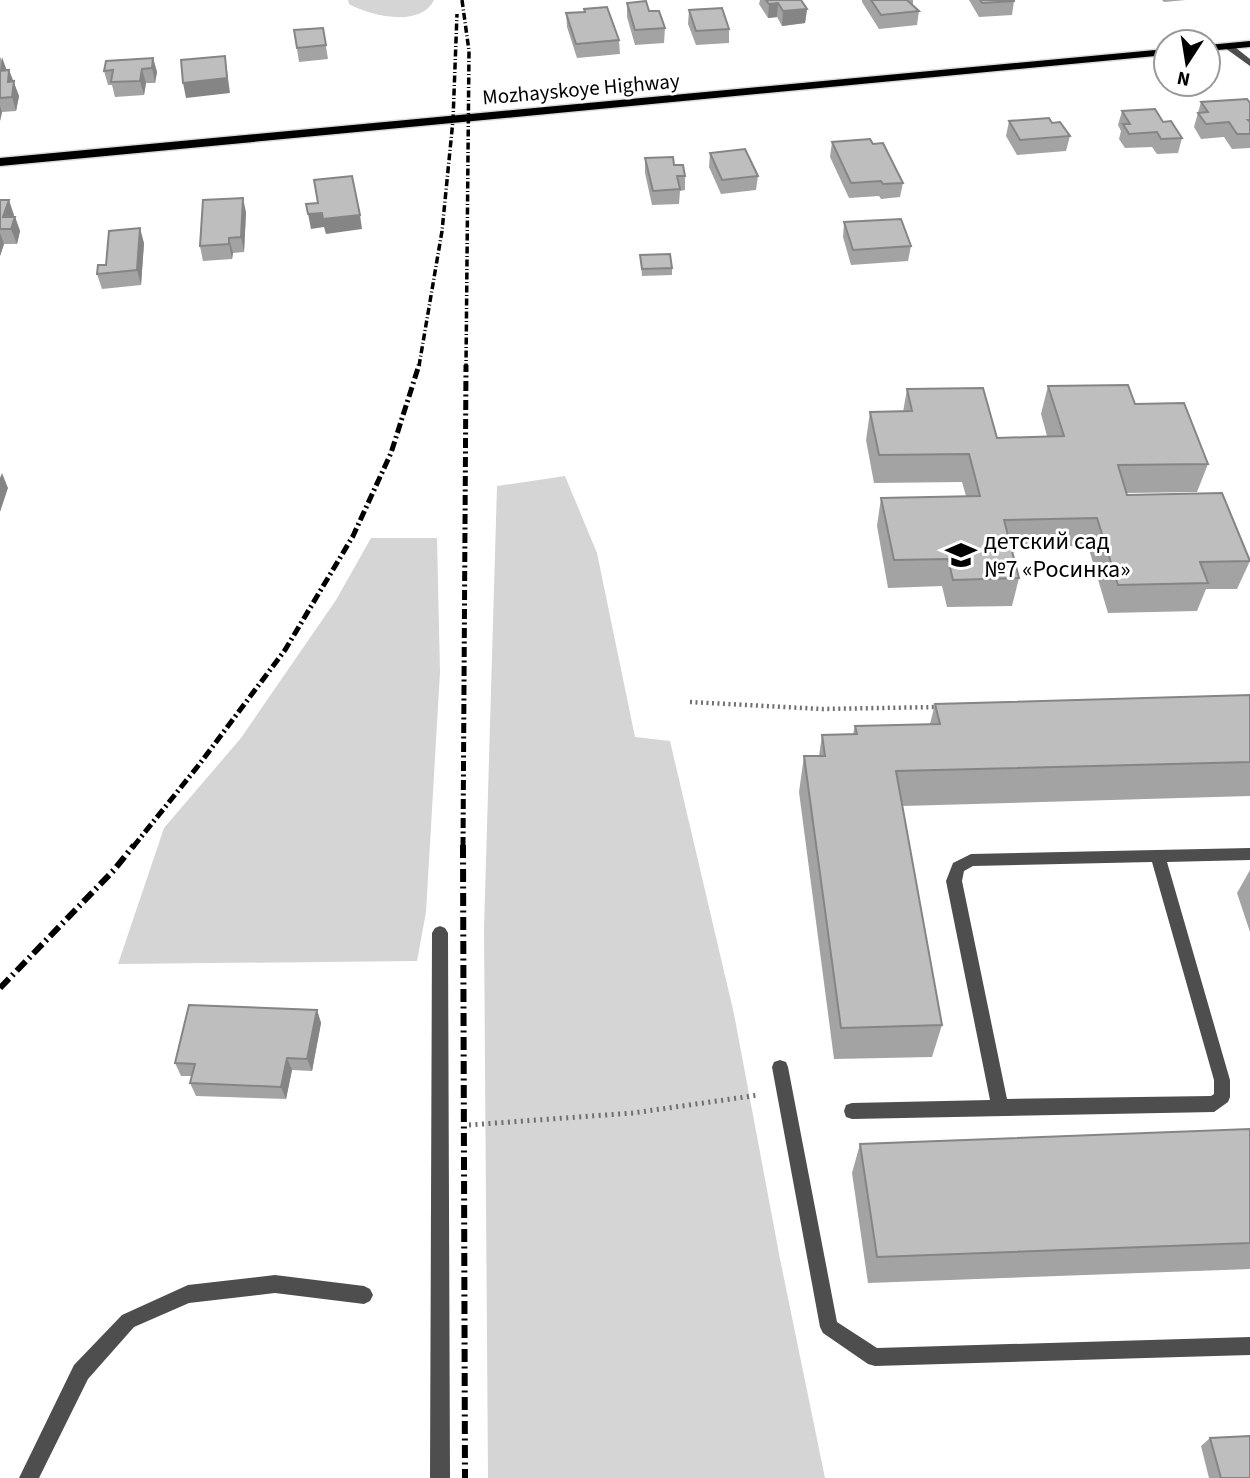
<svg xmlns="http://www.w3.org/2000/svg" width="1250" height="1478" font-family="'Source Sans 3',sans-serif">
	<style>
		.green { fill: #d5d5d5 }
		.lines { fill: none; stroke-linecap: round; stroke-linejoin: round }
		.primary-casing { stroke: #dbdbdb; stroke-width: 3 }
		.path-far1 { stroke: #707070; stroke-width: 4.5; stroke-dasharray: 2 3.5; stroke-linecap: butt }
		.path { stroke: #707070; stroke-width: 5; stroke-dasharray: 2 4.5; stroke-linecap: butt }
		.lane { fill: #4e4e4e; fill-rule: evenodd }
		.street { fill: #4e4e4e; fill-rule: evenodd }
		.primary { fill: #000; fill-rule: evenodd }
		.rail-far2 { stroke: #000; stroke-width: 3.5; stroke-dasharray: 7 2.5 1 2.5; stroke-linecap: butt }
		.rail-far1 { stroke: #000; stroke-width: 5; stroke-dasharray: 10 3.5 2 3.5; stroke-linecap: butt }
		.rail { stroke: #000; stroke-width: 6; stroke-dasharray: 13 4.5 2 4.5; stroke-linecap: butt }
		.wall { fill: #a3a3a3 }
		.shaded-wall { fill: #858585 }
		.building { fill: #bebebe; stroke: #858585; stroke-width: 2 }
		.labels { text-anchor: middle; stroke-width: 6; stroke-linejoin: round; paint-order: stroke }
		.far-street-label { font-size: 21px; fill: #000; stroke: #fff }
		.poi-label { font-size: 24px; fill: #000; stroke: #fff; text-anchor: start }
	</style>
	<rect width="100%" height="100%" fill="#fff"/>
	<!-- green -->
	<path class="green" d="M348,0H434C421,28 370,16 349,4Z
		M565,476L597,553L635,737L670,741L734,1014L780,1259L825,1478H488L484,929L497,486Z
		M371,538H437L440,672L426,912L417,961L118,964L164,828L241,738L336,600Z"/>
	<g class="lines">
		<!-- primary casing -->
		<g class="primary-casing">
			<path id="primary" d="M1250,41V47L1208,51V45Z
				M1166,49V55L0,166V158Z"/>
		</g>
		<!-- path-far1 -->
		<path class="path-far1" d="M690,702L822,709L938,707"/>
		<!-- path -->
		<path class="path" d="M469,1125L633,1113L759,1095"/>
		<!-- lane -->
		<path class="lane" d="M1225,44H1231L1250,59V66L1225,48Z
			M1250,848V860L1167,862L1230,1080V1097L1228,1102L1214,1112L852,1119L846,1117L844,1111L846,1105L852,1103L990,1100L946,881L953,863L971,854ZM1152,862L1214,1080V1094L1211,1096L1007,1099L962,881L964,871L973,866Z
			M440,926L445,928L448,933L450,1478H430L432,933L435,928Z
			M780,1060L786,1062L788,1067L837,1322L877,1348L1250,1337V1355L875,1366L868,1364L823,1333L820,1327L772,1067L774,1062Z"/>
		<!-- street -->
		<path class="street" d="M275,1275L364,1286L370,1289L373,1295L370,1301L364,1304L275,1293L189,1303L134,1327L88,1379L39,1478H19L74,1365L122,1315L188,1285Z"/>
		<!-- primary -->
		<use href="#primary" class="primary"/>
		<!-- rail-far2 -->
		<path class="rail-far2" d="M462,0L469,51L466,366
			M419,366L442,231L453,120L457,14"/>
		<!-- rail-far1 -->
		<path class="rail-far1" d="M133,847L198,766L285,650L353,536L391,453L419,365
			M463,847L466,365"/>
		<!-- rail -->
		<path class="rail" d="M463,845L465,1478
			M0,988L114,870L134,845"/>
	</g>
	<!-- wall -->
	<path class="wall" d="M760,0H801L807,9L805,23L782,26L777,17L768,18L759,4Z
		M862,0H913V5L919,11L917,25L879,29L862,2Z
		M969,0H1014V1L1012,15L979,17Z
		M1162,0H1186L1164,2Z
		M627,3L665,28L664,43L635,45L627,17Z
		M584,9L619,40L620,54L577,58L567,27L566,13L584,12Z
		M689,10L729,29V43L696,45L688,24Z
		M323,28L328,59L299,62L294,30Z
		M0,57L7,70H9L19,96L16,111L2,112L0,121Z
		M153,58L157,72L155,83H146L144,95L115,97L112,85H108L104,71Z
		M1201,102L1250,103V148L1232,149L1224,137L1201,139L1194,127Z
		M1122,111L1163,122L1182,138L1178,153L1157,154L1152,147L1125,148L1119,139L1121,131L1118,125Z
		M1009,121L1052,123L1070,136L1066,151L1017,155L1006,136Z
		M832,142L873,144L903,183L900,197L881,199L879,196L849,198L830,157Z
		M710,153L758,176L756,190L721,194L709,167Z
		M645,158L674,165L685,176V190L680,191L679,204L652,205L645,173Z
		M0,200L14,215L13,217H15L20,231L17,244H4L0,256Z
		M246,212L244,252L233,253L232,259L203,261L200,246Z
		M844,222L911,246L908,261L851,265L843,237Z
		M144,243L141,285L102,289L97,274Z
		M640,255L672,268V275L642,276Z
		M1048,386L1135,404L1208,464L1197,492L1127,493V495L1250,561L1237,589H1206L1197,611L1108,613L1088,546L1011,547L1019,578L1012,606L947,607L942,586L888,588L877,526L881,498L966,496L962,482L874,483L866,440L870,412H903L907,389L997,438L1047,436L1041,414Z
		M1250,695V796L902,806L942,1025L932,1057L834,1059L799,792L804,756H819L822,735L853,734L855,726L930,724L935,704Z
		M1250,870V932L1237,893Z
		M317,1010L321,1023L312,1071L292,1070L286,1099L196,1096L190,1083L192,1076H181L175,1063Z
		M1250,1129V1269L868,1283L852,1173L860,1144Z
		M1210,1438L1250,1478H1209L1201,1446Z"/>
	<!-- shaded-wall -->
	<path class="shaded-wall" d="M778,3L777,17L768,18L769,4Z
		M807,9L805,23L782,26L783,11Z
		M225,56L230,93L186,98L183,83Z
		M2,57L7,71H0Z
		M153,58L157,72L155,83L152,68Z
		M142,69L146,83L144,95L140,81Z
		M9,70L19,96L16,111L8,82Z
		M0,106L2,112L0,121Z
		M243,198L246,212L244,252L241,237Z
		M9,200L14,215L9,229L3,217Z
		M322,213L360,215L362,229L326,234L324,227L311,229L308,214Z
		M15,217L20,231L17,244L11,229Z
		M140,228L144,243L141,285L137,270Z
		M0,233L4,244L0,256Z
		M229,238L233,253L232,259L229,244Z
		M2,473L8,488L0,512V478Z
		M317,1010L321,1023L312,1071L307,1059Z
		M287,1058L292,1070L286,1099L281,1087Z"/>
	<!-- building -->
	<path class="building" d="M766,0H801L807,9L783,11L778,3L769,4Z
		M871,0H907L919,11L881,15Z
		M980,0H1014V1L982,3Z
		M646,1L649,11H659L665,28L635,30L627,3Z
		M607,7L619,40L576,44L566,13L585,12L584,9Z
		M722,8L729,29L696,31L689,10Z
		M323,28L326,45L297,48L294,30Z
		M225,56L227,78L183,83L181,60Z
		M153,58L152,68L142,69L140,81L111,82L113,70L104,71L106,61Z
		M9,70L8,82L14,81L12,97L0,98V71Z
		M1247,99L1250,103V120H1248L1250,122V134H1237L1229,122L1206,124L1198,113L1208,112L1201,102Z
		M1155,109L1163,122L1171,121L1182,138L1161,139L1157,132L1129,134L1123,124H1130L1122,111Z
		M1049,118L1052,123L1060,122L1070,136L1020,140L1009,121Z
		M870,139L873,144L883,143L903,183L883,184L881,181L851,183L832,142Z
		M745,149L758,176L722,180L710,153Z
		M673,157L674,165H683L685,176H677L680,189L653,191L645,158Z
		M352,176L360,215L323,219L322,213L308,214L306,204L318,203L314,180Z
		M243,198L241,237L229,238V244L200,246L203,200Z
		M0,200H9L3,217H15L11,229H0Z
		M901,219L911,246L853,250L844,222Z
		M140,228L137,270L97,274L98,265H106L109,231Z
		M670,254L672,268L642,269L640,255Z
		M1128,385L1135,404L1184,403L1208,464L1118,465L1127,495L1222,493L1250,561L1200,562L1208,583L1118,585L1097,518L1004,520L1019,578L953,580L948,559L894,560L881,498L980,496L969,454L879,455L870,412L912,411L907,389L983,388L997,438L1064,436L1048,386Z
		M1250,695V762L896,771L942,1025L841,1028L804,756H825L822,735L857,734L855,726L940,724L935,704Z
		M189,1005L317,1010L307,1059L287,1058L281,1087L190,1083L195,1064L175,1063Z
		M1250,1129V1243L877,1257L860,1144Z
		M1250,1436V1478H1221L1210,1438Z"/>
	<!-- icons -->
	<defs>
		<g id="school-bare" transform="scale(2.415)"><path d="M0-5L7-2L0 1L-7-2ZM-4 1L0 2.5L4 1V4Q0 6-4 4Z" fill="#000" stroke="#fff" stroke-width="2.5" paint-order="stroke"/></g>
	</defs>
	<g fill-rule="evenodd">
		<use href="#school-bare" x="961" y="555"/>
	</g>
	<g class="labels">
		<!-- far-street labels -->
		<g class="far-street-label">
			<text transform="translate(581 89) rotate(-5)" y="7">Mozhayskoye Highway</text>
		</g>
		<!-- poi labels -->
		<g class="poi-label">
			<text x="984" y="549">детский сад<tspan x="984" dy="28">№7 «Росинка»</tspan></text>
		</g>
	</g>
	<!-- north arrow -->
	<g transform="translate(1187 63) rotate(192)"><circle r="33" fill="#ffffff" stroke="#999999" stroke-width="2"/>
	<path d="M0-5L12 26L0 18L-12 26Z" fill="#000000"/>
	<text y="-10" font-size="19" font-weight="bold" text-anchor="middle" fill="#000000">N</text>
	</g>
</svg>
